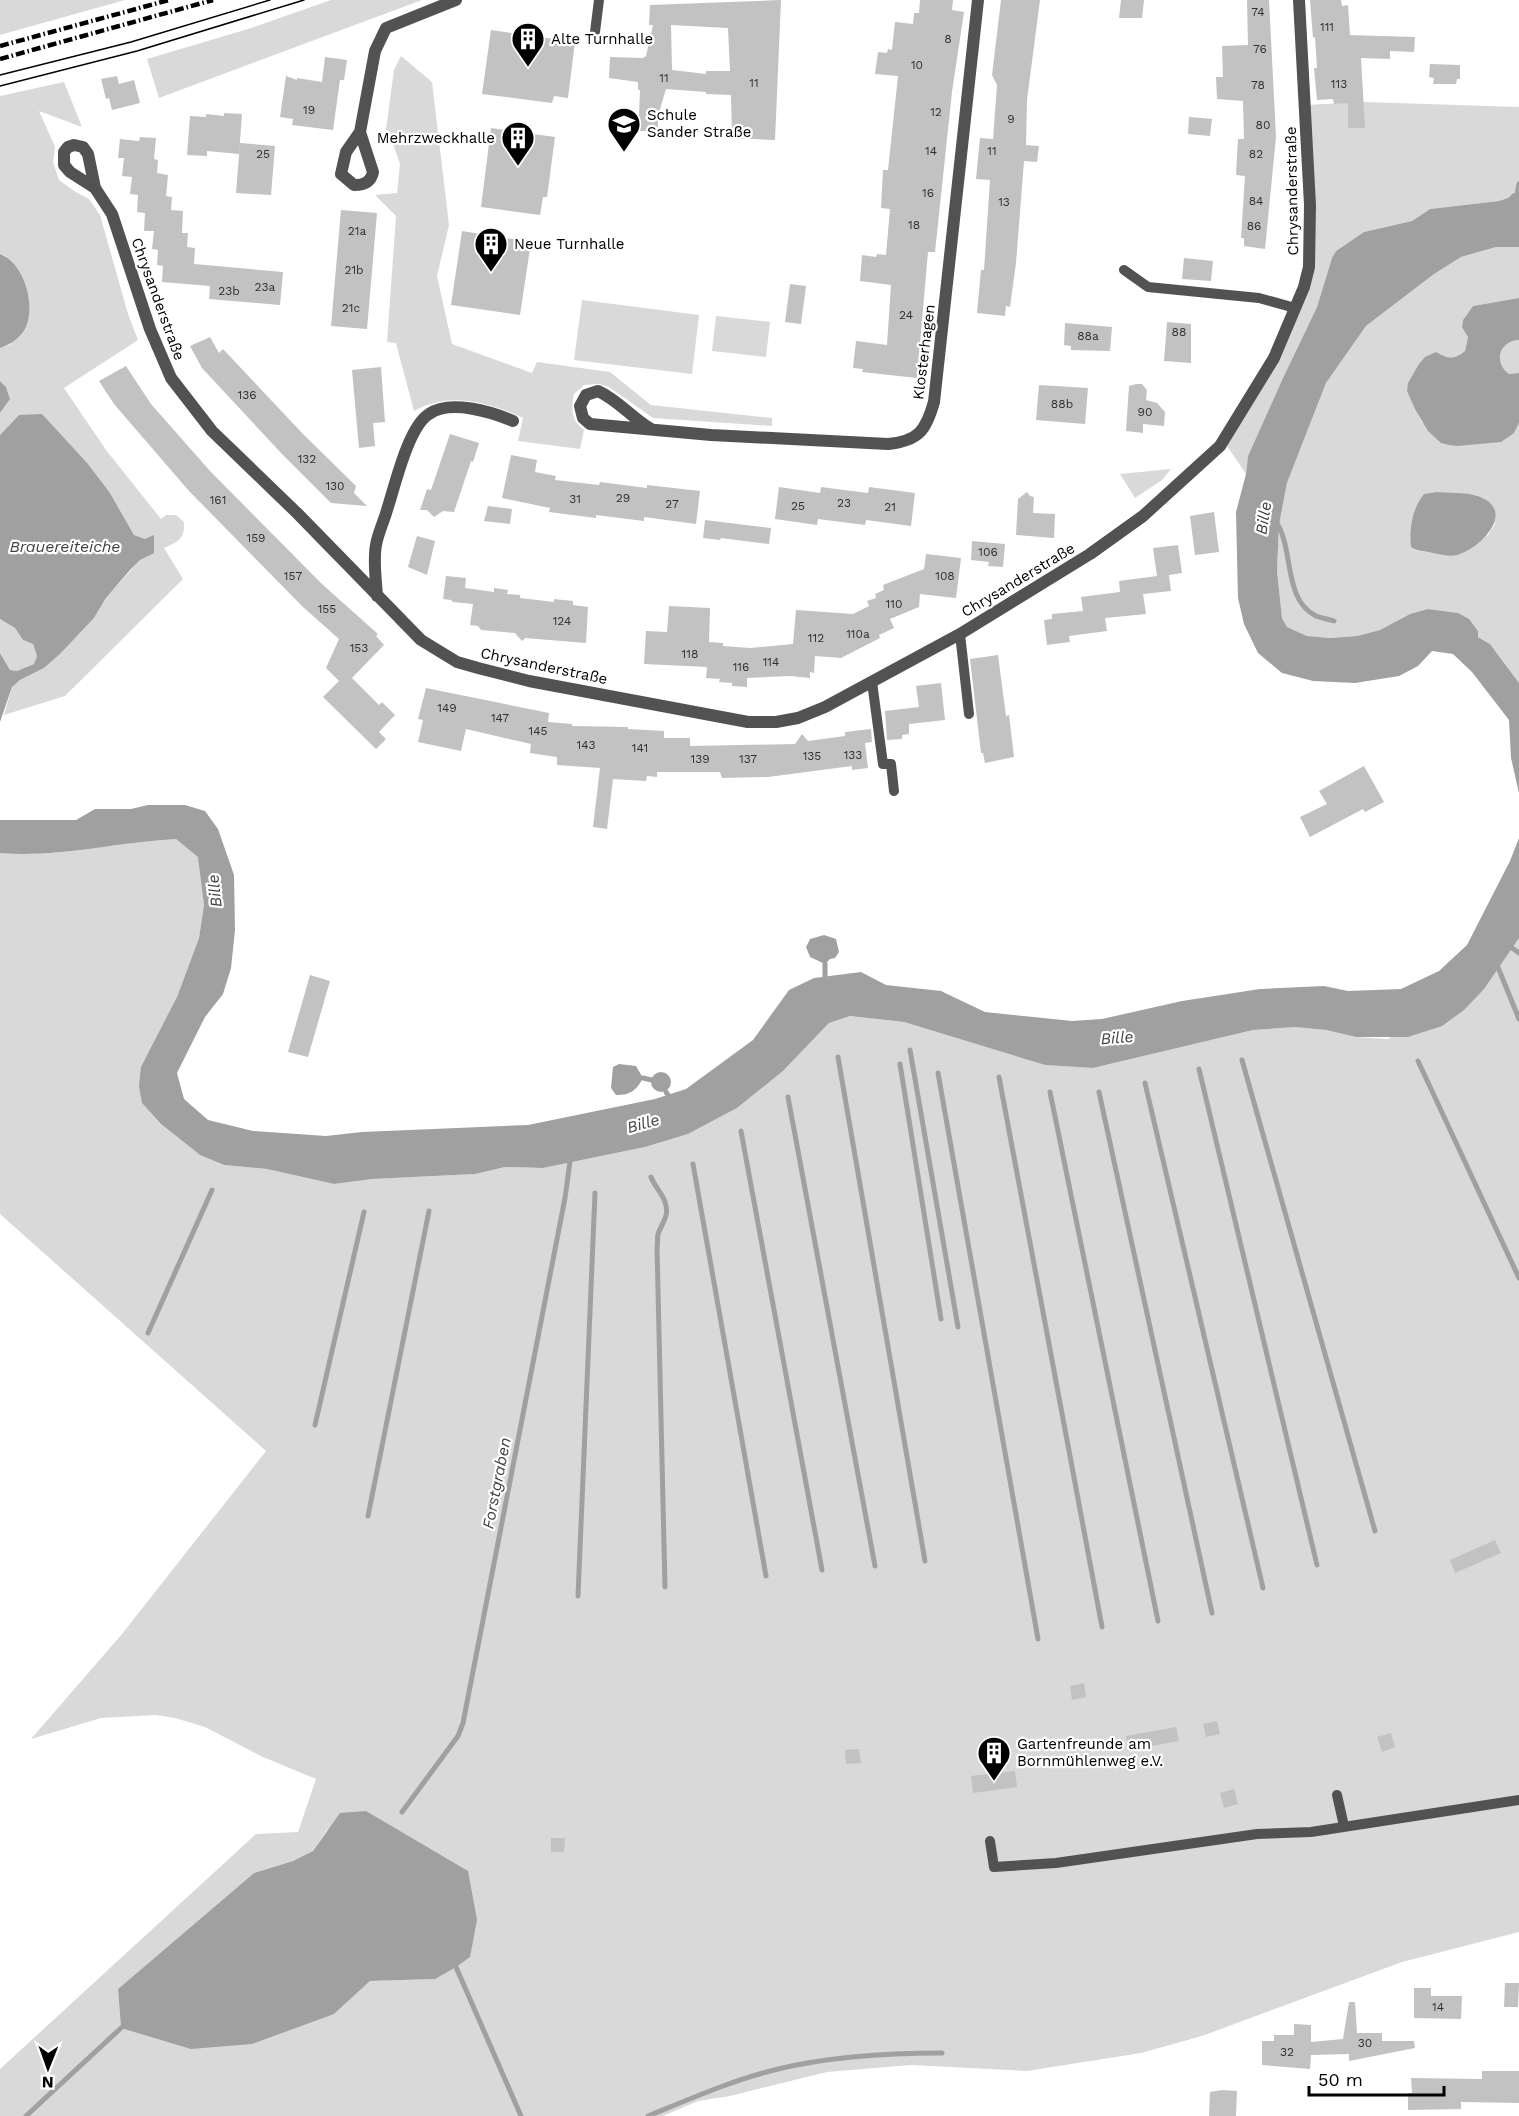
<svg xmlns="http://www.w3.org/2000/svg" width="1519" height="2116" font-family="'Work Sans',sans-serif">
	<style>
		.green { fill: #d9d9d9; fill-rule: evenodd }
		.water { fill: #a0a0a0 }
		.lines { fill: none; stroke-linecap: round; stroke-linejoin: round }
		.stream { stroke: #a0a0a0; stroke-width: 5 }
		.building { fill: #c2c2c2; fill-rule: evenodd }
		.lane { stroke: #525252; stroke-width: 10 }
		.street { stroke: #525252; stroke-width: 12 }
		.tram { stroke: #000; stroke-width: 1.5 }
		.rail { stroke: #000; stroke-width: 4.5; stroke-dasharray: 9 3 1.5 3; stroke-linecap: butt }
		.labels { text-anchor: middle; stroke-width: 4.5; stroke-linejoin: round; paint-order: stroke }
		.number-label { font-size: 12px; fill: #303030 }
		.poi-label { font-size: 15px; fill: #000; stroke: #fff; text-anchor: start }
		.street-label { font-size: 15px; fill: #000; stroke: #fff }
		.water-label { font-size: 16px; font-style: italic; fill: #414141; stroke: #fff }
	</style>
	<rect width="100%" height="100%" fill="#fff"/>
	<!-- green -->
	<path class="green" d="M0,0H125L0,35Z
		M331,0H422L159,98L147,59L248,29Z
		M401,56L432,82L449,225L437,276L452,344L532,373L537,362L610,372L651,405L772,418V426L653,418L609,387L599,384L584,385L574,394C571,409 571,420 584,430L580,449L518,441L523,418C489,402 449,391 414,411L396,343L387,342L396,216L375,195L397,193L400,164L392,141L386,129L394,70Z
		M64,82L82,127L39,111L55,147L53,162L59,180L74,191L89,199L100,215L128,314L138,340L64,388L106,450L161,519L166,515H176L184,522C185,539 178,542 164,548L183,579L65,696L4,715L12,687L20,680L44,668L60,654L94,618L106,598L140,560L145,539L134,535L110,493L88,464L19,415L0,435V413L10,399L6,387L0,381V348L11,344L6,256L0,254V96Z
		M1364,102L1519,107V195L1513,193L1508,198L1499,201L1430,209L1412,221L1364,232L1336,251L1332,258L1317,307L1283,378L1248,456L1246,474L1223,440L1266,372L1304,287L1305,105Z
		M1496,247H1519V298L1473,306L1463,320L1462,326L1468,337L1465,351C1454,360 1447,359 1436,353L1419,364L1407,391L1422,422L1458,446L1514,433L1519,423V683L1490,644L1478,637L1458,613L1428,609L1410,614L1380,630L1357,636L1330,638L1307,636L1287,627L1282,618L1277,571L1279,525L1287,483L1326,383L1366,326L1434,274L1461,257ZM1436,492L1476,495L1486,500L1495,524L1488,535L1461,554L1417,551L1424,494Z
		M582,300L699,315L692,374L574,360Z
		M716,316L770,322L766,357L712,351Z
		M1519,340V373L1509,374C1493,362 1498,341 1519,340Z
		M1171,469L1162,480L1135,498L1120,474Z
		M0,619L15,628L23,640L33,644L37,656L34,664L17,671L10,670L0,653Z
		M176,839L199,857L204,905L199,938L177,997L142,1103L161,1124L200,1155L224,1165L267,1169L334,1184L372,1179L475,1174L505,1167L543,1168L645,1147L688,1134L737,1108L783,1071L829,1023L850,1016L904,1022L1045,1065L1093,1068L1253,1030L1295,1027L1326,1030L1356,1037L1388,1039L1498,966L1519,938V1932L1402,1962L1202,2036L1141,2053L1027,2071L911,2065L827,2072L730,2096L698,2101L663,2116H0V2069L256,1834L298,1832L316,1779L263,1757L205,1727L175,1718L156,1715L101,1718L31,1739L122,1634L266,1451L0,1214V853C60,858 117,842 176,839ZM366,1811L391,1827L435,1979L370,1981L334,2014L121,2028L118,1989L254,1873L293,1861L313,1851L327,1830Z"/>
	<!-- water -->
	<path class="water" d="M1513,193L1519,195V247H1496L1461,257L1434,274L1366,326L1326,383L1287,483L1279,525L1277,571L1282,618L1287,627L1307,636L1330,638L1357,636L1380,630L1410,614L1428,609L1458,613L1469,619L1478,631V637L1490,644L1519,683V793L1511,758L1509,720L1472,672L1453,654L1432,651L1418,666L1399,676L1355,683L1313,681L1282,673L1258,653L1244,624L1238,598L1236,512L1246,474L1248,456L1283,378L1317,307L1332,258L1336,251L1364,232L1412,221L1430,209L1499,201L1508,198Z
		M0,254C25,263 38,310 23,332C17,340 9,345 0,348Z
		M1519,298V340C1499,341 1493,362 1509,374L1519,373V423L1514,433L1501,442L1458,446L1449,445L1441,443L1428,431L1415,409L1407,391L1408,383L1419,364L1425,357L1436,352C1447,359 1454,360 1465,351L1468,337L1462,327L1463,320L1473,306Z
		M0,381L6,387L10,399L0,413Z
		M42,414L88,464L110,493L134,535L145,539L154,535V553L140,560L130,570L106,598L94,618L60,654L44,668L20,680L12,687L0,722V653L10,670L17,671L34,664L37,656L33,644L23,640L15,628L0,619V435L19,415Z
		M1436,492C1449,493 1465,492 1478,496C1516,510 1484,545 1460,554C1450,558 1439,554 1429,552C1422,551 1417,551 1411,547C1409,529 1412,509 1424,494Z
		M148,805H185L205,811L218,829L234,875L235,930L231,968L223,994L205,1017L177,1073L184,1099L208,1120L253,1131L326,1136L362,1132L528,1125L655,1099L686,1089L753,1040L789,990L814,978L861,972L886,985L941,991L985,1012L1072,1021L1102,1019L1182,1001L1260,989L1324,986L1348,991L1401,989L1439,971L1467,945L1510,861L1519,838V938L1484,989L1464,1010L1442,1026L1408,1037H1356L1326,1030L1295,1027L1253,1030L1093,1068L1045,1065L904,1022L850,1016L829,1023L783,1071L737,1108L688,1134L645,1147L543,1168L505,1167L475,1174L372,1179L334,1184L267,1169L224,1165L200,1155L161,1124L142,1103L139,1086L141,1067L177,997L199,938L204,905L198,857L176,839C117,842 60,858 0,853V820H76L95,809H131Z
		M824,935L836,939L839,952L835,958L830,959L825,964L810,957L806,947L810,939Z
		M619,1064L636,1066L643,1078C636,1091 630,1095 616,1095L611,1088L613,1067Z
		M651 1082a10 10 0 1 1 20 0a10 10 0 1 1-20 0Z
		M366,1811L468,1871L477,1920L470,1957L456,1967L435,1979L370,1981L334,2014L252,2044L191,2049L121,2028L118,1989L254,1873L293,1861L313,1851L340,1813Z"/>
	<g class="lines">
		<!-- stream -->
		<path class="stream" d="M1517,195L1519,184
			M1275,520C1295,548 1282,599 1316,616C1321,618 1328,619 1334,621
			M1508,945L1519,953
			M1495,960L1519,1019
			M825,964V977
			M910,1050L958,1327
			M838,1057L925,1561
			M1242,1060L1375,1531
			M1418,1061L1519,1278
			M900,1064L941,1319
			M1199,1069L1317,1565
			M938,1073L1038,1639
			M999,1077L1102,1627
			M643,1078L652,1080
			M1145,1083L1263,1588
			M666,1092L668,1095
			M1050,1092L1158,1621
			M1099,1092L1212,1613
			M788,1097L875,1566
			M741,1131L822,1570
			M693,1164L766,1576
			M651,1177C655,1187 662,1193 665,1202C670,1217 662,1222 658,1234C657,1238 658,1244 657,1248L665,1587
			M148,1333L212,1190
			M315,1425L364,1212
			M368,1516L429,1211
			M578,1596L595,1193
			M402,1812L458,1736L463,1723L565,1198L571,1154
			M456,1967L521,2116
			M26,2116L121,2028
			M648,2116C690,2099 733,2080 778,2069C832,2056 887,2053 942,2053"/>
	</g>
	<!-- building -->
	<path class="building" d="M781,0L775,140L732,138L731,95L706,94V92L666,89L658,116V131H636L639,116L640,90H638V82L609,78L610,57L643,58L646,56L653,25H649L650,5ZM671,25L728,28L730,71H706V74L672,70Z
		M920,0H953L952,10L964,12L952,92L935,252H928L917,378L862,372L863,369L853,368L856,341L887,345L891,285L860,281L862,255L876,257L877,254L886,255L890,209L881,208L883,170H888L898,76L875,74L878,52L887,53L888,49L892,50L895,22L913,24L914,13H919Z
		M1001,0H1040L1027,100L1026,145L1039,146L1037,162L1024,161L1016,263L1010,307L1006,306L1005,316L977,313L981,270H984L990,180L976,179L980,138L993,139L997,85L992,75Z
		M1121,0H1144L1142,18H1119Z
		M1247,0H1269L1276,137L1265,249L1244,246V238H1241L1245,176L1236,175L1238,139H1244L1243,101L1217,99L1216,77H1223L1222,46L1248,45Z
		M1310,0H1341L1342,6L1348,5L1350,35L1415,37L1414,52L1390,51V59L1361,58L1365,128H1348V103L1334,104L1333,99L1317,100L1314,68H1317L1315,37L1313,38Z
		M491,30L575,42L568,98L554,96L552,103L482,94Z
		M325,57L347,60L344,80H340L333,130L292,125L293,119L280,117L286,76L297,80V78L322,82Z
		M1430,64L1460,65V79H1457L1456,84H1433L1434,78L1429,77Z
		M117,76L119,84L134,80L140,103L112,110L109,98L106,99L101,79Z
		M224,113L242,114L239,154L207,151V156L187,155L190,116L206,117V114L224,116Z
		M1189,117L1212,119L1210,136L1188,134Z
		M491,128L555,137L547,197H543L540,215L481,207Z
		M140,137L156,138L154,159L158,160L157,173L168,175L166,196L172,197L171,210L183,211L182,233H188L187,247L195,248L194,264L283,272L280,305L209,299L210,286L162,282L163,266L157,265L158,250L152,249L154,231H144L145,213L137,212L138,195L130,194L132,177L122,176L124,158H118L120,139L139,141Z
		M240,143L275,146L271,195L236,193Z
		M341,210L377,213L367,329L331,326Z
		M462,231L531,242L520,315L451,305Z
		M1184,258L1213,261L1211,281L1182,279Z
		M790,284L806,286L801,324L785,322Z
		M1167,322L1191,324V363L1164,361Z
		M1065,323L1112,327L1110,351L1071,350V346L1064,345Z
		M210,337L219,353L223,349L303,434L356,486L354,493L367,506L331,503L282,454L202,368L190,346Z
		M126,366L151,404L210,471L323,585L378,634L376,636L384,645L352,678L379,705L382,702L395,715L379,732L386,739L376,749L323,697L339,681L326,668L339,639L303,607L189,491L114,404L99,381Z
		M381,367L385,422L373,423L375,446L359,448L352,370Z
		M1136,384H1142L1147,390L1146,400L1157,403L1165,412L1164,426L1143,424V433L1126,431L1129,386Z
		M1039,385L1088,388L1085,424L1036,420Z
		M450,434L479,443L473,462L471,461L454,512L443,511L434,517L427,510H420L427,489L431,490Z
		M511,455L537,460L535,472L556,476L555,480L599,485L600,482L647,488V485L700,491L696,524L644,517V521L596,515V518L549,512L550,508L502,498Z
		M779,487L820,493L821,487L868,493L869,487L915,493L911,526L866,520L865,525L818,519L817,525L775,519Z
		M1027,492L1030,496L1034,497L1033,513L1055,514L1054,538L1016,535L1018,499Z
		M488,506L512,509L510,524L484,521Z
		M1214,512L1219,552L1195,555L1190,516Z
		M705,520L771,528L769,544L721,538L720,540L703,538Z
		M417,536L435,541L427,575L408,567Z
		M972,541L1005,544L1003,567L988,566L989,562L971,560Z
		M1178,545L1182,573L1169,575L1171,591L1143,594L1146,614L1105,618L1107,631L1069,636L1070,642L1047,645L1044,620L1052,619V614L1083,611L1081,597L1120,592L1119,581L1157,576L1153,548Z
		M926,554L961,558L956,598L920,594L919,607L890,619L894,628L879,635L880,638L841,658L815,656L814,673L810,672V678L790,676L747,678V687L732,686V683L719,682L720,679L706,678L707,667L644,664L646,631L667,632L669,606L710,608L709,642L723,643V646L750,648L793,644L796,610L853,614L869,606L867,601L876,598L875,594L884,590L883,585L924,569Z
		M446,576L466,578L465,588L494,592V588L508,590L507,594L520,595V598L554,602V599L573,601V605L588,607L586,643L525,638L522,641L515,633L481,630L478,626L470,625L473,604L453,602L451,600L443,599Z
		M998,655L1006,716L1009,715L1014,757L985,763L983,753H981L970,659Z
		M941,683L945,720L909,724V734L902,735V739L887,740L885,711L919,707L916,686Z
		M426,688L549,713L548,722L572,724V726L628,727V729L664,731V738H690V746L795,744L802,734L808,741L845,736V732L871,729L872,742L865,743L868,768L852,770V766L768,777L722,778L720,772H657V777L647,776L646,781L613,779L607,829L593,827L600,768L557,765V757L530,753L531,744L466,729L461,751L418,742L423,720L418,719Z
		M1364,766L1384,802L1365,812L1363,809L1310,837L1300,817L1327,804L1319,791Z
		M310,975L330,981L308,1057L288,1052Z
		M1495,1540L1501,1553L1455,1573L1450,1560Z
		M1084,1683L1086,1697L1072,1700L1070,1686Z
		M1217,1721L1220,1734L1206,1737L1203,1724Z
		M1176,1727L1179,1741L1129,1750L1126,1736Z
		M1391,1733L1395,1747L1382,1752L1377,1737Z
		M859,1749L861,1763L846,1764L845,1750Z
		M1015,1771L1017,1787L973,1793L971,1776Z
		M1234,1789L1238,1804L1224,1808L1220,1793Z
		M551,1838H565L564,1852H551Z
		M1505,1983H1519L1518,2007H1504Z
		M1414,1988H1431V1996H1462L1461,2019L1414,2018Z
		M1349,2002H1355L1357,2033H1382V2041H1414L1415,2048L1349,2061V2054L1311,2055L1310,2069L1262,2065V2041H1274V2035H1294V2024L1311,2025V2042L1343,2039Z
		M1482,2071H1519V2103L1461,2102V2109L1408,2110V2093H1412L1411,2078L1482,2079Z
		M1222,2090L1237,2091L1236,2116H1209L1210,2092Z"/>
	<g class="lines">
		<!-- lane -->
		<path class="lane" d="M595,32L599,0
			M1124,270L1148,287L1259,298L1295,308
			M960,634L969,714
			M872,682L883,764H891L894,791
			M1337,1795L1344,1826
			M990,1841L994,1867L1056,1863L1257,1834L1311,1832L1519,1800"/>
		<!-- street -->
		<path class="street" d="M360,132L373,172C371,182 364,185 354,185L341,174L346,152L360,132L375,51L386,28L456,0
			M95,188L88,154L83,147L74,145L68,147L64,152V165L70,172L95,188L112,214L150,329L171,378L212,431L297,513L421,640L457,662L478,668L529,681L748,722H776L798,718L825,707L960,634L1090,554L1143,516L1220,446L1274,358L1304,287L1309,267L1310,205L1299,0
			M651,429C632,418 618,400 598,391L586,395L580,406L583,418L590,424L711,435L888,444C919,441 926,430 934,402L978,0
			M377,596C376,580 373,561 376,545C378,533 384,521 387,510C395,486 408,427 429,414C450,399 492,412 513,421"/>
		<!-- tram -->
		<path class="tram" d="M0,75L131,42L270,0
			M0,86L137,51L304,0"/>
		<!-- rail -->
		<path class="rail" d="M0,46L169,0
			M0,59L213,0"/>
	</g>
	<!-- icons -->
	<defs>
		<g id="building-pin" transform="scale(1.725)"><path d="M0 17L-7.5 6A9.5 9.5 0 1 1 7.5 6Z" fill="#000" stroke="#fff"/><path d="M-4-6H4V6H1V3H-1V6H-4ZM-2.5-4.3h1.7v1.8h-1.7ZM.8-4.3h1.7v1.8H.8ZM-2.5-1h1.7V.8h-1.7ZM.8-1h1.7V.8H.8Z" fill="#fff"/></g>
		<g id="school-pin" transform="scale(1.725)"><path d="M0 17L-7.5 6A9.5 9.5 0 1 1 7.5 6Z" fill="#000" stroke="#fff"/><path d="M0-5L7-2L0 1L-7-2ZM-4 1L0 2.5L4 1V4Q0 6-4 4Z" fill="#fff"/></g>
	</defs>
	<g fill-rule="evenodd">
		<use href="#building-pin" x="528" y="39"/>
		<use href="#school-pin" x="624" y="124"/>
		<use href="#building-pin" x="518" y="138"/>
		<use href="#building-pin" x="491" y="244"/>
		<use href="#building-pin" x="994" y="1753"/>
	</g>
	<g class="labels">
		<!-- number labels -->
		<g class="number-label">
			<text x="1258" y="16">74</text>
			<text x="1327" y="31">111</text>
			<text x="948" y="43">8</text>
			<text x="1260" y="53">76</text>
			<text x="917" y="69">10</text>
			<text x="664" y="82">11</text>
			<text x="754" y="87">11</text>
			<text x="1339" y="88">113</text>
			<text x="1258" y="89">78</text>
			<text x="309" y="114">19</text>
			<text x="936" y="116">12</text>
			<text x="1011" y="123">9</text>
			<text x="1263" y="129">80</text>
			<text x="931" y="155">14</text>
			<text x="992" y="155">11</text>
			<text x="263" y="158">25</text>
			<text x="1256" y="158">82</text>
			<text x="928" y="197">16</text>
			<text x="1256" y="205">84</text>
			<text x="1004" y="206">13</text>
			<text x="914" y="229">18</text>
			<text x="1254" y="230">86</text>
			<text x="357" y="235">21a</text>
			<text x="354" y="274">21b</text>
			<text x="265" y="291">23a</text>
			<text x="229" y="295">23b</text>
			<text x="351" y="312">21c</text>
			<text x="906" y="319">24</text>
			<text x="1179" y="336">88</text>
			<text x="1088" y="340">88a</text>
			<text x="247" y="399">136</text>
			<text x="1062" y="408">88b</text>
			<text x="1145" y="416">90</text>
			<text x="307" y="463">132</text>
			<text x="335" y="490">130</text>
			<text x="623" y="502">29</text>
			<text x="575" y="503">31</text>
			<text x="218" y="504">161</text>
			<text x="844" y="507">23</text>
			<text x="672" y="508">27</text>
			<text x="798" y="510">25</text>
			<text x="890" y="511">21</text>
			<text x="256" y="542">159</text>
			<text x="988" y="556">106</text>
			<text x="293" y="580">157</text>
			<text x="945" y="580">108</text>
			<text x="894" y="608">110</text>
			<text x="327" y="613">155</text>
			<text x="562" y="625">124</text>
			<text x="858" y="638">110a</text>
			<text x="816" y="642">112</text>
			<text x="359" y="652">153</text>
			<text x="690" y="658">118</text>
			<text x="771" y="666">114</text>
			<text x="741" y="671">116</text>
			<text x="447" y="712">149</text>
			<text x="500" y="722">147</text>
			<text x="538" y="735">145</text>
			<text x="586" y="749">143</text>
			<text x="640" y="752">141</text>
			<text x="853" y="759">133</text>
			<text x="812" y="760">135</text>
			<text x="700" y="763">139</text>
			<text x="748" y="763">137</text>
			<text x="1438" y="2011">14</text>
			<text x="1365" y="2047">30</text>
			<text x="1287" y="2056">32</text>
		</g>
		<!-- poi labels -->
		<g class="poi-label">
			<text x="551" y="44">Alte Turnhalle</text>
			<text x="647" y="120">Schule<tspan x="647" dy="17">Sander Straße</tspan></text>
			<text x="495" y="143" text-anchor="end">Mehrzweckhalle</text>
			<text x="514" y="249">Neue Turnhalle</text>
			<text x="1017" y="1749">Gartenfreunde am<tspan x="1017" dy="17">Bornmühlenweg e.V.</tspan></text>
		</g>
		<!-- street labels -->
		<g class="street-label">
			<text transform="translate(1292 191) rotate(-91)" y="5">Chrysanderstraße</text>
			<text transform="translate(158 299) rotate(70)" y="5">Chrysanderstraße</text>
			<text transform="translate(924 352) rotate(-83)" y="5">Klosterhagen</text>
			<text transform="translate(1018 580) rotate(-31)" y="5">Chrysanderstraße</text>
			<text transform="translate(544 666) rotate(12)" y="5">Chrysanderstraße</text>
		</g>
		<!-- water labels -->
		<g class="water-label">
			<text transform="translate(1263 518) rotate(-81)" y="6">Bille</text>
			<text x="65" y="552">Brauereiteiche</text>
			<text transform="translate(214 891) rotate(-96)" y="6">Bille</text>
			<text transform="translate(1117 1037) rotate(-4)" y="6">Bille</text>
			<text transform="translate(643 1123) rotate(-16)" y="6">Bille</text>
			<text transform="translate(496 1483) rotate(-79)" y="6">Forstgraben</text>
		</g>
	</g>
	<!-- north arrow -->
	<g transform="translate(48 2068) rotate(181)" stroke="#ffffff" stroke-width="4.5" paint-order="stroke">
	<path d="M0-4.5L10 22L0 15L-10 22Z" fill="#000000"/>
	<text y="-9" font-size="16" font-weight="bold" text-anchor="middle" fill="#000000">N</text>
	</g>
	<!-- scale -->
	<path d="M1309 2086v9h135v-9" fill="none" stroke="#000000" stroke-width="3"/>
	<text x="1318" y="2086" font-size="18" fill="#000000" stroke="#ffffff" stroke-width="4.5" paint-order="stroke">50 m</text>
</svg>
